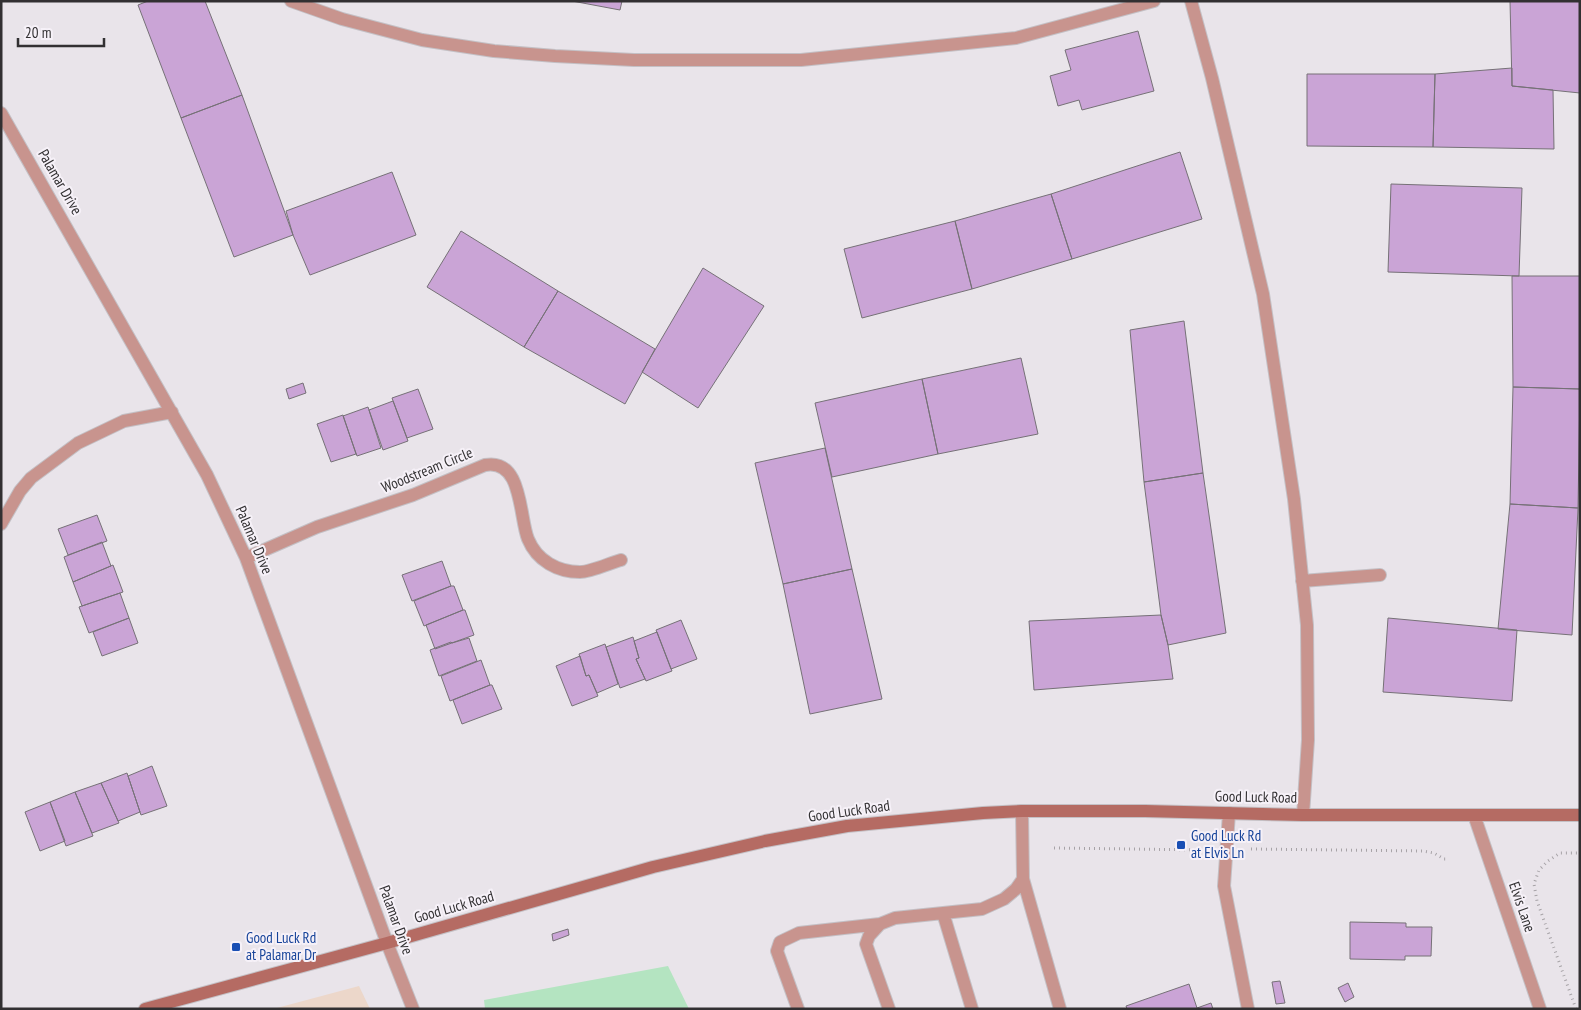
<svg xmlns="http://www.w3.org/2000/svg" width="1581" height="1010" font-family="'PT Sans Narrow',sans-serif">
	<style>
		.education { fill: #ecd7ca }
		.green { fill: #b4e4c1 }
		.building { fill: #caa4d6; stroke: #767177 }
		.lines { fill: none; stroke-linecap: round; stroke-linejoin: round }
		.lane-casing { stroke: #c4c0c5; stroke-width: 14 }
		.street-casing { stroke: #c4c0c5; stroke-width: 14 }
		.secondary-casing { stroke: #c4c0c5; stroke-width: 14 }
		.path { stroke: #a7a3a7; stroke-width: 3; stroke-dasharray: 1 4; stroke-linecap: butt }
		.lane { stroke: #c8948e; stroke-width: 12 }
		.street { stroke: #c8948e; stroke-width: 12 }
		.secondary { stroke: #b56b63; stroke-width: 12 }
		.transit-dot { fill: #1a4fb4; stroke: #f6f1f8; stroke-width: 2 }
		.labels { text-anchor: middle; stroke-width: 4; stroke-linejoin: round; paint-order: stroke }
		.street-label { font-size: 15px; fill: #323032; stroke: #f6f1f8 }
		.transit-label { font-size: 15px; fill: #164399; stroke: #f6f1f8; text-anchor: start }
	</style>
	<rect width="100%" height="100%" fill="#e9e4ea"/>
	<!-- education -->
	<path class="education" d="M359,986L370,1009H273Z"/>
	<!-- green -->
	<path class="green" d="M668,966L689,1009H485L484,1000Z"/>
	<!-- building -->
	<path class="building" d="M148,1H205L242,95L181,118L138,5Z
		M572,1H622L620,10Z
		M1510,1H1580V93L1512,86Z
		M1138,31L1154,91L1082,110L1079,100L1058,106L1050,76L1071,70L1065,50Z
		M1512,68V86L1553,90L1554,149L1433,147L1435,74Z
		M1307,74H1435L1433,147L1307,146Z
		M242,95L293,235L234,257L181,118Z
		M1180,152L1202,219L1072,259L1051,194Z
		M392,172L416,235L310,275L293,235L286,211Z
		M1391,184L1522,188L1519,276L1388,272Z
		M1051,194L1072,259L972,289L955,221Z
		M955,221L972,289L862,318L844,249Z
		M461,231L558,291L524,347L427,287Z
		M703,268L764,306L698,408L642,372Z
		M1512,276H1580V389L1513,387Z
		M558,291L655,349L625,404L524,347Z
		M1184,321L1203,473L1144,482L1130,330Z
		M1021,358L1038,434L938,454L922,379Z
		M922,379L938,454L832,477L815,403Z
		M303,383L306,393L289,399L286,389Z
		M1513,387L1580,389L1578,508L1510,504Z
		M418,389L433,429L407,438L392,398Z
		M393,401L408,441L383,450L369,410Z
		M368,407L381,448L357,456L343,416Z
		M343,415L356,454L331,462L317,424Z
		M825,448L852,569L783,584L755,463Z
		M1203,473L1226,633L1168,645L1161,615L1144,482Z
		M1510,504L1578,508L1572,635L1498,629Z
		M97,515L107,541L68,555L58,529Z
		M102,542L111,566L73,582L64,557Z
		M442,561L451,586L412,601L402,575Z
		M113,565L123,592L82,606L73,582Z
		M852,569L882,699L810,714L783,584Z
		M451,586H454L463,610L424,626L414,601Z
		M120,593L129,618L89,633L79,607Z
		M463,610H465L474,635L435,649L426,625Z
		M1161,615L1168,645L1173,679L1034,690L1029,621Z
		M129,618L138,643L102,656L93,632Z
		M1388,618L1517,630L1512,701L1383,692Z
		M681,620L697,659L671,669L656,630Z
		M657,632L672,671L646,681L636,659L639,658L634,641Z
		M633,637L639,658L636,659L645,679L620,688L606,647Z
		M469,638L477,661L439,676L430,650L451,642L452,643Z
		M605,644L618,684L597,693L589,675L586,676L579,654Z
		M580,656L586,676L589,675L598,696L572,706L556,666Z
		M481,660L490,685L450,701L441,676Z
		M490,685H492L502,709L462,724L453,700Z
		M152,766L167,806L141,815L128,776Z
		M127,773L140,812L118,821L101,783Z
		M101,783L119,823L92,833L75,792Z
		M75,792L93,836L66,846L50,802Z
		M50,802L65,841L40,851L25,812Z
		M1350,922L1406,923V927H1432L1431,956H1405V960L1350,959Z
		M568,929L569,935L553,941L552,934Z
		M1280,981L1285,1003L1276,1004L1272,982Z
		M1348,983L1354,997L1345,1002L1338,988Z
		M1189,984L1197,1008L1211,1003L1213,1009H1127L1126,1006Z"/>
	<g class="lines">
		<!-- lane casing -->
		<g class="lane-casing">
			<path id="lane" d="M1229,813L1224,886L1248,1009
				M1023,879L1060,1009
				M943,913L972,1009
				M798,1009L777,951L780,942L799,933L880,924
				M889,1009L866,944L869,936L880,924L895,918L982,909L1004,899L1016,889L1023,879L1022,811"/>
		</g>
		<!-- street casing -->
		<g class="street-casing">
			<path id="street" d="M291,1L342,19L422,40L494,51L555,56L634,60H801L1016,38L1154,1
				M1191,1L1212,78L1263,294L1294,499L1307,625L1308,740L1303,815
				M1,113L207,475L246,558L387,943L413,1009
				M1,524L20,491L31,478L78,443L124,421L172,412
				M246,558L317,527L413,495L485,465C523,458 519,517 528,539C537,561 558,572 580,572C591,572 610,563 621,560
				M1302,581L1380,575
				M1474,815L1540,1009"/>
		</g>
		<!-- secondary casing -->
		<g class="secondary-casing">
			<path id="secondary" d="M145,1009L387,943L653,867L765,841L847,826L983,813L1022,811H1145L1303,815H1580"/>
		</g>
		<!-- path -->
		<path class="path" d="M1054,848L1206,850
			M1251,849L1423,851L1434,853L1444,859H1449
			M1576,1009L1537,901L1534,884L1539,870L1548,861L1560,853H1580"/>
		<!-- lane -->
		<use href="#lane" class="lane"/>
		<!-- street -->
		<use href="#street" class="street"/>
		<!-- secondary -->
		<use href="#secondary" class="secondary"/>
	</g>
	<!-- markers -->
	<g class="transit-dot">
		<rect x="1176" y="840" width="10" height="10" rx="2.5"/>
		<rect x="231" y="942" width="10" height="10" rx="2.5"/>
	</g>
	<g class="labels">
		<!-- street labels -->
		<g class="street-label">
			<text transform="translate(60 182) rotate(60)" y="5">Palamar Drive</text>
			<text transform="translate(427 470) rotate(-22)" y="5">Woodstream Circle</text>
			<text transform="translate(254 540) rotate(67)" y="5">Palamar Drive</text>
			<text transform="translate(1256 797) rotate(1)" y="5">Good Luck Road</text>
			<text transform="translate(849 811) rotate(-8)" y="5">Good Luck Road</text>
			<text transform="translate(454 907) rotate(-16)" y="5">Good Luck Road</text>
			<text transform="translate(1522 907) rotate(71)" y="5">Elvis Lane</text>
			<text transform="translate(396 920) rotate(70)" y="5">Palamar Drive</text>
		</g>
		<!-- transit labels -->
		<g class="transit-label">
			<text x="1191" y="841">Good Luck Rd<tspan x="1191" dy="17">at Elvis Ln</tspan></text>
			<text x="246" y="943">Good Luck Rd<tspan x="246" dy="17">at Palamar Dr</tspan></text>
		</g>
	</g>
	<!-- border -->
	<rect width="1581" height="1010" fill="none" stroke="#323032" stroke-width="5"/>
	<!-- scale -->
	<path d="M18 38v8h86v-8" fill="none" stroke="#323032" stroke-width="2.5"/>
	<text x="25" y="38" font-size="15" fill="#323032" stroke="#f6f1f8" stroke-width="4" paint-order="stroke">20 m</text>
</svg>
